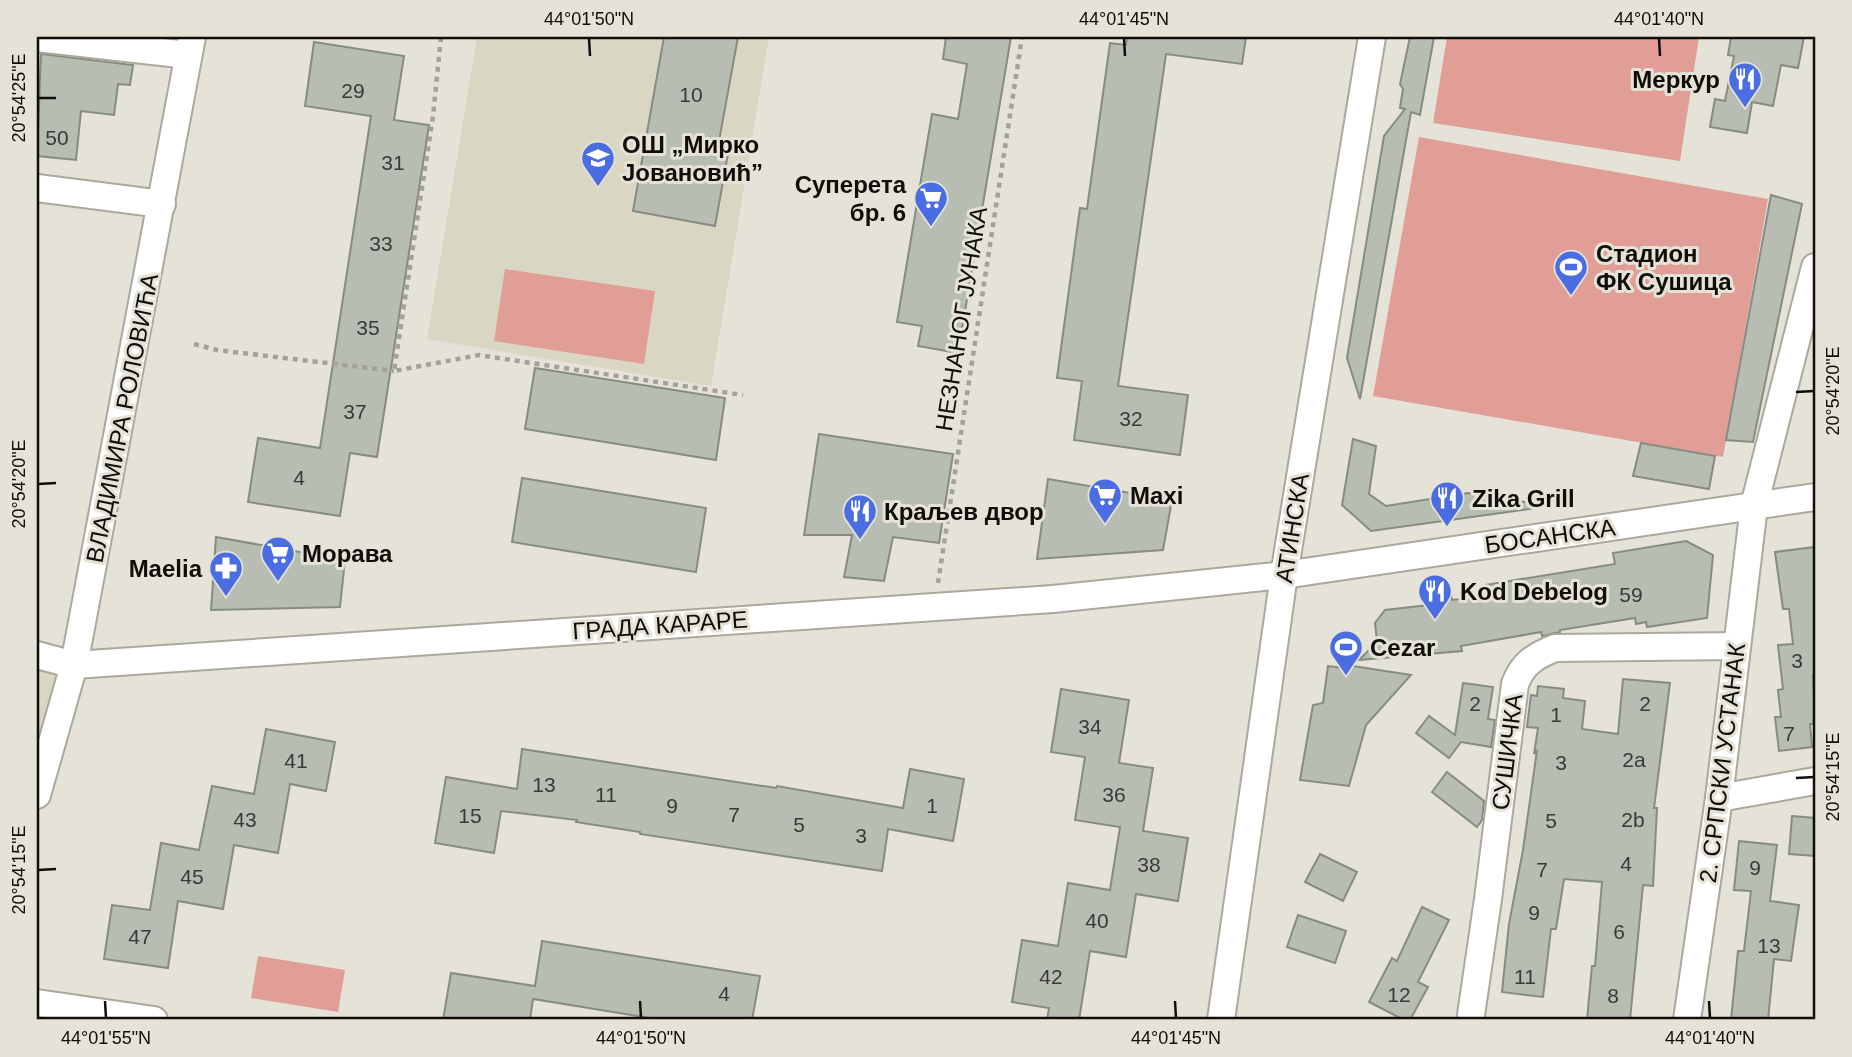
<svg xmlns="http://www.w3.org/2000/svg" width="1852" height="1057" font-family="Arial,sans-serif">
  <rect width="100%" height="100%" fill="#e5e2d7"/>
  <g fill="#dad6c4">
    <path d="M477,37H769L711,386L427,339Z"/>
    <path d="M37,655L74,665L37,795Z"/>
  </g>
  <g fill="#e19e96">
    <path d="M1447,37H1699L1680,161L1433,123Z"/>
    <path d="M1419,137L1768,199L1723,457L1373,396Z"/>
    <path d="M505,269L655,291L644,364L494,341Z"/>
    <path d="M258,956L345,970L338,1012L251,998Z"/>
  </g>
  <g fill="#b8bdb3" stroke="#878c83" stroke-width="2">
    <path d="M664,37H738L717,152L728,154L715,226L633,211Z"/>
    <path d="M946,37H1011L958,353L918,346L922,326L897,322L932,114L958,119L967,64L943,59Z"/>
    <path d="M1127,37H1246L1242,64L1166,54L1118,386L1188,395L1180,455L1074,440L1082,381L1057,378L1080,208L1087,209L1110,43L1126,45Z"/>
    <path d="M1410,37H1434L1420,115L1411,112L1360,399L1347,358L1384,136L1405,109L1400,108L1403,89L1400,84Z"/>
    <path d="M1731,37H1804L1798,68L1781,65L1773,106L1752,102L1747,133L1710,127L1715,99L1725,101L1734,56L1728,55Z"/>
    <path d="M314,42L404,56L394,120L429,125L377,457L350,453L340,516L248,502L258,438L320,448L371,116L305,106Z"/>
    <path d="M41,54L133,65L130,85L118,84L114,115L81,111L76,160L37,156Z"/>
    <path d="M1771,195L1802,204L1753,442L1726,440Z"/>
    <path d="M535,368L725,398L716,460L525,429Z"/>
    <path d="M819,434L953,454L939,543L893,537L884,581L844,577L852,535H804Z"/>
    <path d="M1353,439L1376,446L1369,494L1386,506L1468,493L1536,504V508L1371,531L1342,505Z"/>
    <path d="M1641,443L1715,456L1709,489L1633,476Z"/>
    <path d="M522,478L706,508L696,572L512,542Z"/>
    <path d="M1048,479L1172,500L1163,550L1037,559Z"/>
    <path d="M216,537L345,560L340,607L211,610Z"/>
    <path d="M1686,541L1713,555L1707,618L1647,627L1646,622L1636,624L1635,618L1560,630V632L1542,636L1541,632L1461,646L1462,651L1359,660L1377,642L1375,623L1385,610L1429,605L1428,591L1450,589L1452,600L1487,596L1485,585L1615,564L1613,553Z"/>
    <path d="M1815,547V675H1813L1815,724H1810L1812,747L1779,751L1775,717H1781L1778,690L1783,689L1778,645L1793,644L1789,609H1783L1775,552Z"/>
    <path d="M1328,666L1349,669L1353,666L1411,675L1366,725L1349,786L1300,780L1313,705L1323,703Z"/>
    <path d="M1623,679L1670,683L1654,808H1657L1653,886L1643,885L1630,1020H1587L1592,966H1595L1602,882L1564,879L1556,929H1551L1543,997L1502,992L1509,924L1523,850L1537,750L1534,754L1538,728L1527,727L1531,695L1537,696L1538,686L1564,689L1563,698L1585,701L1582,729L1618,734Z"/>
    <path d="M1463,683L1493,687L1488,719L1495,720L1491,747L1461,742L1449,758L1416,733L1429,716L1455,735Z"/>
    <path d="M1061,689L1129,700L1119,763L1153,768L1143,831L1188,838L1178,901L1136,894L1126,957L1090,951L1079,1020H1047L1049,1008L1012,1002L1022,940L1058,946L1068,883L1110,890L1120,827L1075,820L1085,757L1051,752Z"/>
    <path d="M266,729L335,742L326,791L290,784L278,853L234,845L223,909L178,901L168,968L104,959L112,905L150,910L161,843L199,850L212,786L254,794Z"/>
    <path d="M522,749L776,788L777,786L903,808L910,769L964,779L953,841L888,829L882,871L640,834V832L576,822L577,820L501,811L494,853L435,843L446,777L517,789Z"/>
    <path d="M1447,772L1484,801L1482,820L1477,827L1432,792Z"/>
    <path d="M1792,816L1815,818V856L1789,854Z"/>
    <path d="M1739,841L1777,845L1770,901L1799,905L1791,961L1774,959L1768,1020H1731L1738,951H1744L1751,891L1734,890Z"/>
    <path d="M1320,854L1357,872L1343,901L1305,882Z"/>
    <path d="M1422,907L1449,920L1418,982L1428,987L1410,1020H1404L1369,1002L1392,958L1397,961Z"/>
    <path d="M1298,915L1346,931L1335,963L1287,947Z"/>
    <path d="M542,941L760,976L752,1020H662L533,999L530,1020H443L451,973L535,986Z"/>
  </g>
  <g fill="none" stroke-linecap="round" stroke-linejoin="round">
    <g stroke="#aba89e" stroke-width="30">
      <g id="minor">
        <path d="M37,38L188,55"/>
        <path d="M37,188L162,204"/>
        <path d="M37,655L74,665L1053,599L1284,575L1815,497"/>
        <path d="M37,795L74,665L192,37"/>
        <path d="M1719,798L1815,781"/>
        <path d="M37,1003L154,1020"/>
        <path d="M1471,1015L1488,899L1515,684C1523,663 1535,656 1555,648L1737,646"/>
        <path d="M1221,1020L1284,575L1372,37"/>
        <path d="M1687,1020L1719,798L1754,506L1815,267"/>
      </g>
    </g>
    <g stroke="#a3a198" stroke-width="4.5" stroke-dasharray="5 5" stroke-linecap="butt">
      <path d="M441,37L433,116L394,371L479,355L743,395"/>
      <path d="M194,344L217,350L394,371"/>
      <path d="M938,583L1022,37"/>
    </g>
    <use href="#minor" stroke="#fff" stroke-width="26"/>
  </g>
  <path fill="none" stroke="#0f0e0b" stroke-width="2.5" d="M589,38L590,56M1124,38L1125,56M1659,38L1660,56M38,98H56M1796,392L1814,391M38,484L56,483M1796,778L1814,777M38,870L56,869M105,1001L106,1018M640,1001L641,1018M1175,1001L1176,1018M1709,1001L1710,1018"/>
  <defs>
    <g id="restaurant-pin" transform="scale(1.75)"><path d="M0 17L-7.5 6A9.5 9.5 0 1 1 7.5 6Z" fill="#4a6ee1" stroke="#e5e2d7"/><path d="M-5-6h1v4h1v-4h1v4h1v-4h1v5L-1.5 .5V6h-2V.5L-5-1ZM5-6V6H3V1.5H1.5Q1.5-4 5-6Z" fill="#fff"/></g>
    <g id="school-pin" transform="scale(1.75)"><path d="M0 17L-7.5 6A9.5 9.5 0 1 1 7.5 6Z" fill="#4a6ee1" stroke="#e5e2d7"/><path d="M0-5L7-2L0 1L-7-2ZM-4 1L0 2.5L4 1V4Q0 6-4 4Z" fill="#fff"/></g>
    <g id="supermarket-pin" transform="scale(1.75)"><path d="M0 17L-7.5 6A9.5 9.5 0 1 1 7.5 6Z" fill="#4a6ee1" stroke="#e5e2d7"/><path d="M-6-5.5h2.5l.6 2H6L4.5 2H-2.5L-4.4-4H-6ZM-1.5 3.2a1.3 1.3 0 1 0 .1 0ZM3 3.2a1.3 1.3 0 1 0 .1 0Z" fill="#fff"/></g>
    <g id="stadium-pin" transform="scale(1.75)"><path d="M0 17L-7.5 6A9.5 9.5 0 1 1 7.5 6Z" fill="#4a6ee1" stroke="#e5e2d7"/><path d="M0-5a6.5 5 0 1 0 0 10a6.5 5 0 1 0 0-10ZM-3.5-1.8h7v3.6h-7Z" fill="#fff"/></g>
    <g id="pharmacy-pin" transform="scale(1.75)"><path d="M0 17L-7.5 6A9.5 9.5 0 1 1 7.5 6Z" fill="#4a6ee1" stroke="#e5e2d7"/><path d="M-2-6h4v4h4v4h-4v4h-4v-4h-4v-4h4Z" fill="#fff"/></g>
  </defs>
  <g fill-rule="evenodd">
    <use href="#restaurant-pin" x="1745" y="79"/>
    <use href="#school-pin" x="598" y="158"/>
    <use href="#supermarket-pin" x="931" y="198"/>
    <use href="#stadium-pin" x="1571" y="267"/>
    <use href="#supermarket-pin" x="1105" y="495"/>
    <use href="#restaurant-pin" x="1447" y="498"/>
    <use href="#restaurant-pin" x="860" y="511"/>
    <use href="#supermarket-pin" x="278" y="553"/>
    <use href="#pharmacy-pin" x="226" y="568"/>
    <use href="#restaurant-pin" x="1435" y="591"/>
    <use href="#stadium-pin" x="1346" y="647"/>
  </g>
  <g text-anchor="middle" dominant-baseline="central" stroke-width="6" stroke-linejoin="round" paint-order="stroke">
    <g font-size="21" fill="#393a35">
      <text x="353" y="90">29</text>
      <text x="691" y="94">10</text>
      <text x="57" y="137">50</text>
      <text x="393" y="162">31</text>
      <text x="381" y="243">33</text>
      <text x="368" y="327">35</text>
      <text x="355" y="411">37</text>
      <text x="1131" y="418">32</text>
      <text x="299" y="477">4</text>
      <text x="1631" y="594">59</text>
      <text x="1797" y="660">3</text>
      <text x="1475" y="703">2</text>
      <text x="1645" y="703">2</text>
      <text x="1556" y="714">1</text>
      <text x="1090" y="726">34</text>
      <text x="1789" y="733">7</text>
      <text x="1634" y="759">2a</text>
      <text x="296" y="760">41</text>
      <text x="1561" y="762">3</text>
      <text x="544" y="784">13</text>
      <text x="606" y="794">11</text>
      <text x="1114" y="794">36</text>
      <text x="672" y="805">9</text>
      <text x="932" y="805">1</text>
      <text x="734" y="814">7</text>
      <text x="470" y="815">15</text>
      <text x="245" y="819">43</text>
      <text x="1633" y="819">2b</text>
      <text x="1551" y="820">5</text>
      <text x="799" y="824">5</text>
      <text x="861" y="835">3</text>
      <text x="1626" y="863">4</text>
      <text x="1149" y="864">38</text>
      <text x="1755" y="867">9</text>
      <text x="1542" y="869">7</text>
      <text x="192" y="876">45</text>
      <text x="1534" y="912">9</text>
      <text x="1097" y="920">40</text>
      <text x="1619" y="931">6</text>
      <text x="140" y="936">47</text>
      <text x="1769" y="945">13</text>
      <text x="1051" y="976">42</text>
      <text x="1525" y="976">11</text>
      <text x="724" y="993">4</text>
      <text x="1399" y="994">12</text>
      <text x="1613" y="995">8</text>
    </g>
    <g font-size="24" font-weight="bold" fill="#0f0e0b" stroke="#e5e2d7" text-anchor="start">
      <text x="1720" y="79" text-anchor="end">Меркур</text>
      <text x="622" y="144">ОШ „Мирко<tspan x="622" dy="28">Јовановић”</tspan></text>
      <text x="906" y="184" text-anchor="end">Суперета<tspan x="906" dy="28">бр. 6</tspan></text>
      <text x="1596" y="253">Стадион<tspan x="1596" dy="28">ФК Сушица</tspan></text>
      <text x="1130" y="495">Maxi</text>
      <text x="1472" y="498">Zika Grill</text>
      <text x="884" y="511">Краљев двор</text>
      <text x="302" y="553">Морава</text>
      <text x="202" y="568" text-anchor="end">Maelia</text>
      <text x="1460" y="591">Kod Debelog</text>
      <text x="1370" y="647">Cezar</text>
    </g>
    <g font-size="24" fill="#0f0e0b" stroke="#e5e2d7">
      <text transform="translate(961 319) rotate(-81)">НЕЗНАНОГ ЈУНАКА</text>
      <text transform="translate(122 418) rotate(-79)">ВЛАДИМИРА РОЛОВИЋА</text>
      <text transform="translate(1292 528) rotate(-81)">АТИНСКА</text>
      <text transform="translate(1550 536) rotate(-8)">БОСАНСКА</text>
      <text transform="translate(660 625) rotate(-4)">ГРАДА КАРАРЕ</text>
      <text transform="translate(1507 752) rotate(-83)">СУШИЧКА</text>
      <text transform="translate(1722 763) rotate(-83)">2. СРПСКИ УСТАНАК</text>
    </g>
  </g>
  <rect width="1852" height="1057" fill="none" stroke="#e5e2d7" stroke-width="77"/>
  <rect x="38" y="38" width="1776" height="980" fill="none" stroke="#0f0e0b" stroke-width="2.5"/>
  <g font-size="18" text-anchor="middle" fill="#0f0e0b">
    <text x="589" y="25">44°01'50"N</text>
    <text x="1124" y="25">44°01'45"N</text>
    <text x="1659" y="25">44°01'40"N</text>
    <text transform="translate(19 98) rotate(-90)" y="6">20°54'25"E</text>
    <text transform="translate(1833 391) rotate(-90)" y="6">20°54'20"E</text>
    <text transform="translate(19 484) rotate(-90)" y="6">20°54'20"E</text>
    <text transform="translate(1833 777) rotate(-90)" y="6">20°54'15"E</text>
    <text transform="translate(19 870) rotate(-90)" y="6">20°54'15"E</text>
    <text x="106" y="1044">44°01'55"N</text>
    <text x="641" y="1044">44°01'50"N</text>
    <text x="1176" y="1044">44°01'45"N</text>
    <text x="1710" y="1044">44°01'40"N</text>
  </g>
</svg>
